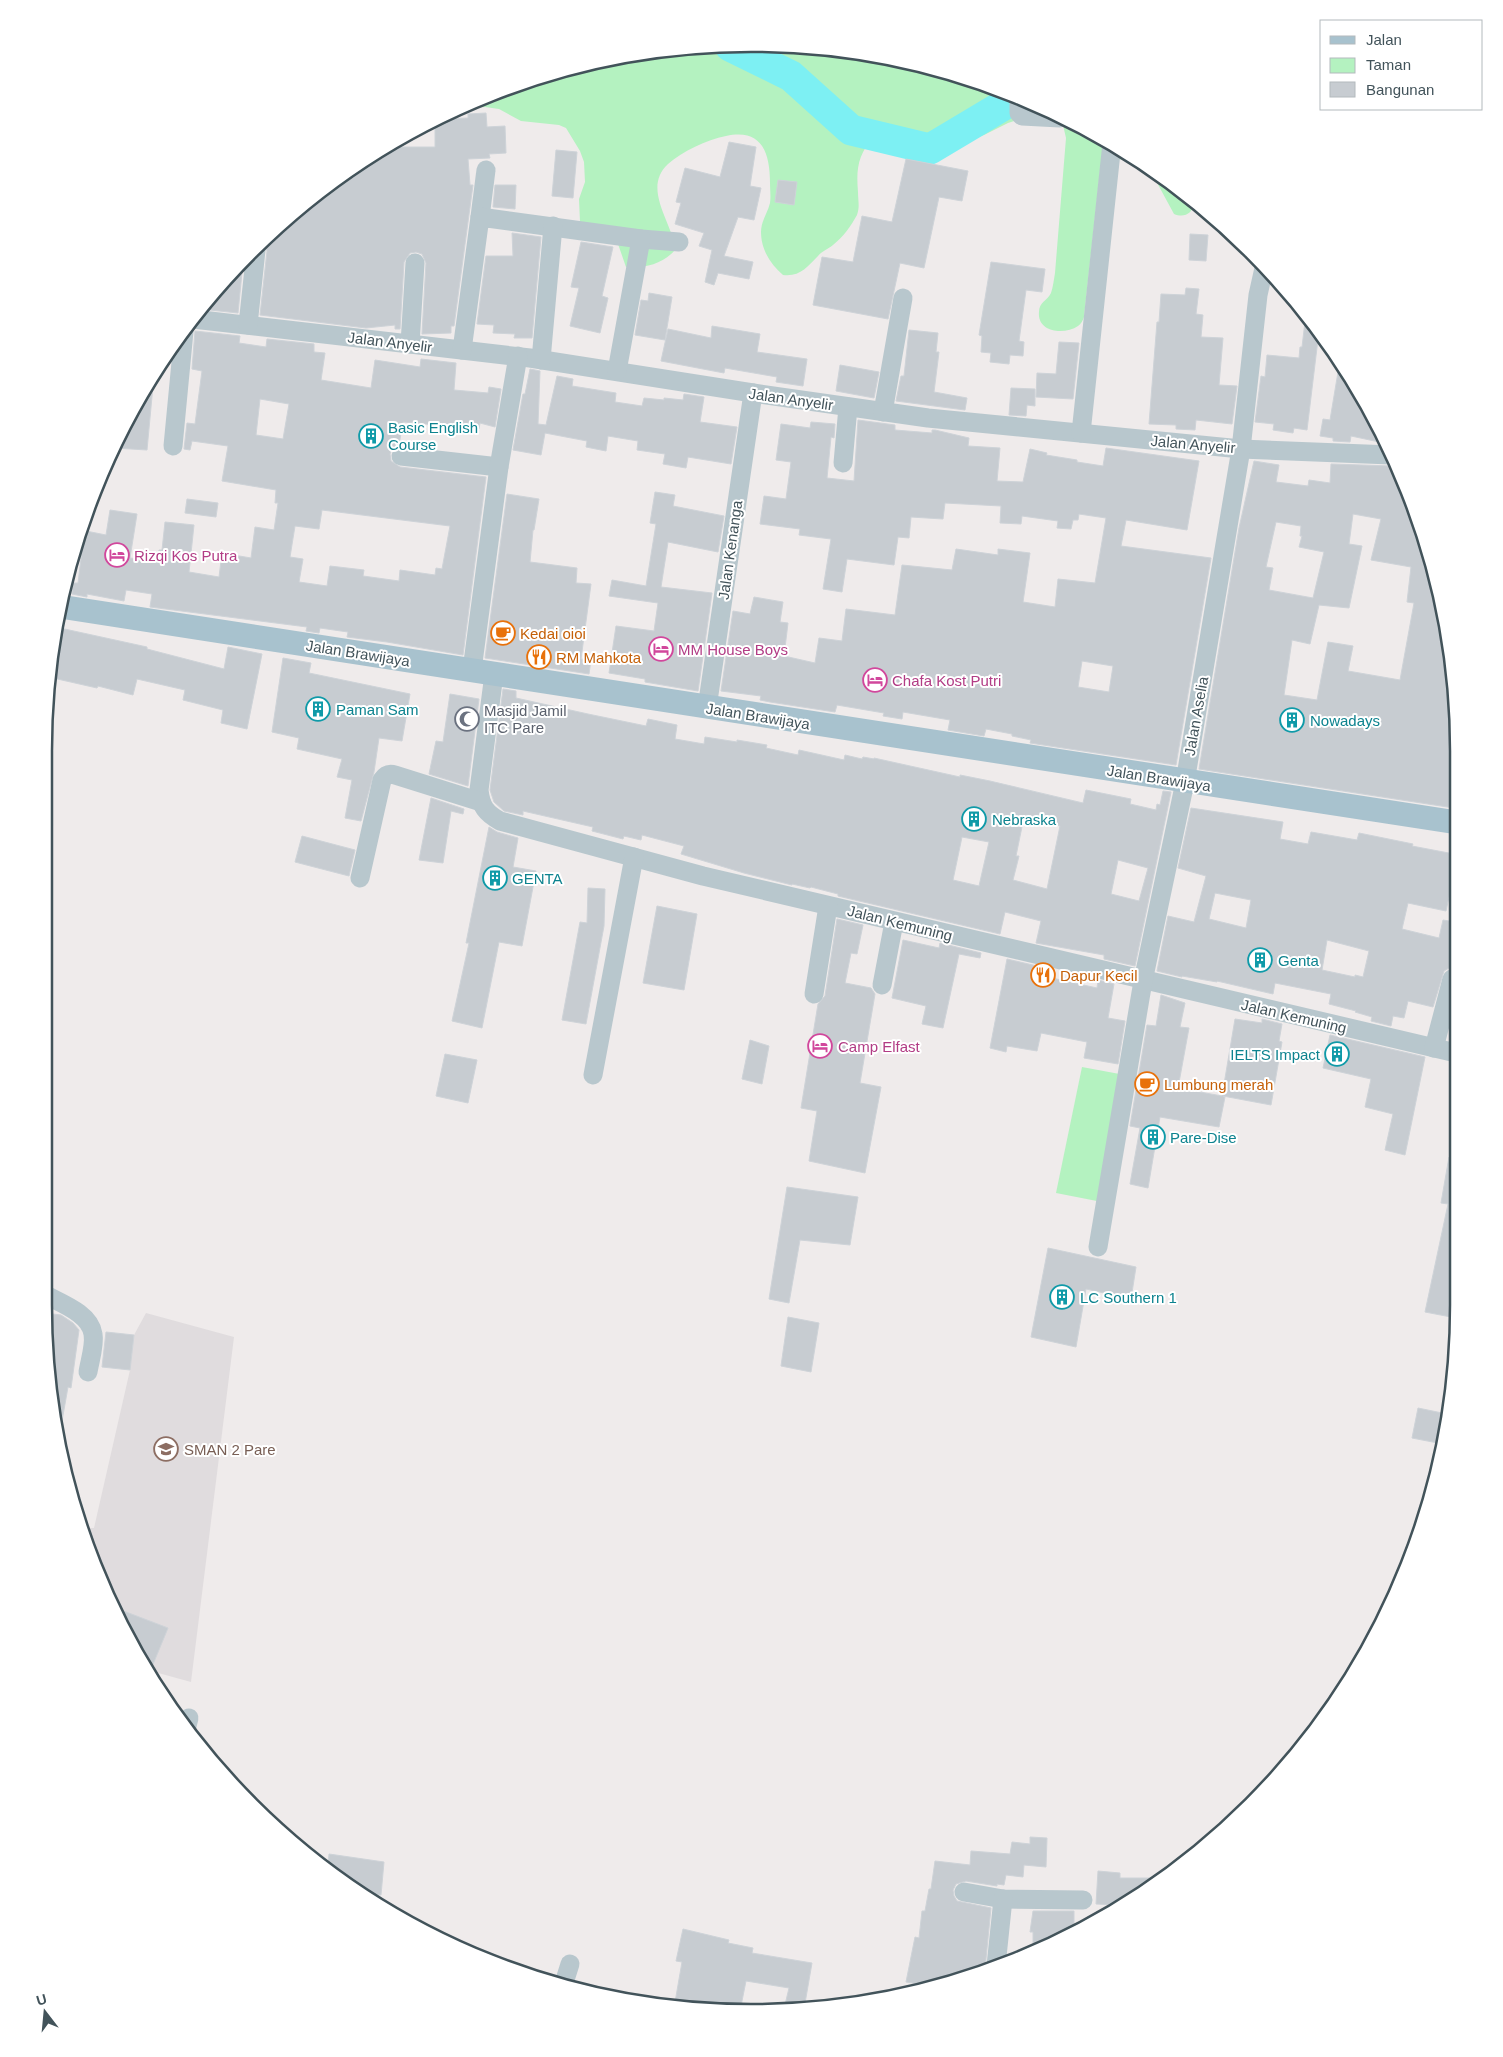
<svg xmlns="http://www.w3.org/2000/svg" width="1503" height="2057" font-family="Arial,sans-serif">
  <rect width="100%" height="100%" fill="#efebeb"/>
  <path fill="#e0dcde" d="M146,1313L234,1337L191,1682L151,1671L149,1674L117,1618L83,1528H94L130,1370L134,1335Z"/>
  <g fill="#b4f2c0">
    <path d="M705,45L844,50L979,81L1105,138L1133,158C1119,158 1110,162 1100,171L1084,317C1083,320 1081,324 1078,326C1065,335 1037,333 1039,312C1039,302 1047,301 1051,293C1053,287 1054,279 1055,273L1066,138L1063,125L1023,118L1008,123L984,135L971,140L930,149L874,136C858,155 856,168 858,192C858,200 860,207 857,215C851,226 843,237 833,245C828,249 822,251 818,256C807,267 800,277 783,275C770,264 761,249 761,232C761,221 768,212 770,203C771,197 770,189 770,183C770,153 762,128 726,136C706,140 683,151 668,164C641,189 674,224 675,250C663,264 643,269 626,267L618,244L580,222L579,199L585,182L584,162L580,151L566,128L559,125L521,121L499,109L485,107L458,109L568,68Z"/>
    <path d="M1147,168L1194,202C1193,214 1184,218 1174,214L1155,179Z"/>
    <path d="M1082,1067L1125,1075L1102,1202L1056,1193Z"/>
  </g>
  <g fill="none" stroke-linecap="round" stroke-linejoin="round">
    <path stroke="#7df0f3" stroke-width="31" d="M730,46L791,76L851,130L930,149L1012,100L1022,101"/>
  </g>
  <g fill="#c7ccd1" stroke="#ced3d8" fill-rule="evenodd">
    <path d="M486,113L487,127L505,126L506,153L489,154L490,158L468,159L470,185H473L454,326H451V333L422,334L426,263L422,254L416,252L410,253L404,262L400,329H395V325L366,328L260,315L267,251L264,243L320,190L389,147H435V119L468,118V114Z"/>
    <path d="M729,142L756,147L750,186L761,188L754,220L738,217L724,256L753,262L749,279L718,273L714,285L705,282L712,250L699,246L704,233L675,224L681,203L676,202L685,168L720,177Z"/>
    <path d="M556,150L577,152L573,198L552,196Z"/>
    <path d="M906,159L968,171L962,201L939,197L924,268L900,263L888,319L813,305L822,257L853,262L862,216L892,222Z"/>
    <path d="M778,180L797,182L794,205L775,202Z"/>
    <path d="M495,185H516L515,209L493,207Z"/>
    <path d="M512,233L541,237L532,338H514L515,334L493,333L494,325L477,324L486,256H513Z"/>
    <path d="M1190,234L1208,235L1206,261L1189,260Z"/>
    <path d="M581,242L613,247L602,296L608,298L600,333L570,326L579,288L571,287Z"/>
    <path d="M243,262L238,313L201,309L220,285Z"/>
    <path d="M991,262L1045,269L1042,292L1026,290L1019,341L1024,342L1023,356L1010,355L1009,364L990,362L991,353L981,352L982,336L979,335Z"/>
    <path d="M1186,288L1199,289L1196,314L1203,315L1201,337L1223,338L1219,385L1237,386L1232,424L1196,420L1195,430L1176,429V425L1149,424L1157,322H1159L1161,294L1185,295Z"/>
    <path d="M649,293L672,297L665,340L635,335L641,300L648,301Z"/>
    <path d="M1306,313L1319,331L1307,430L1294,428L1293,433L1273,430L1274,424L1255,422L1261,376L1265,377L1267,355L1299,358L1300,347H1302Z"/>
    <path d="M712,326L760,334L757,352L807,359L803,386L776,382L777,377L725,368L724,373L661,361L668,329L711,338Z"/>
    <path d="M909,330L938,333L936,352H939L934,392L967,398L965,410L896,401L901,376H904Z"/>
    <path d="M195,331L240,336L239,343L266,347L267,339L314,344V352L325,353L321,380L371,388L375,360L420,367L421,359L456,363L454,390L488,393L489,387L501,389L495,427L480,423L479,429L436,423V425L403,422L399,445L392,449L390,454L391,461L400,467L486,477L463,655L387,642L347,637L348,632L320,628L319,633L306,631L307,627L150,607L152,594L126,590L124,601L87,594V597L72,594L73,583H78L82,550L77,549L81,530L106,535L110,510L137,514L130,558L157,561L159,550H162L165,522L194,525L189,572L219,577L222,553L251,558L255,527L274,530L278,503H275L276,490L222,481L228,446L192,441L190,450L184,449L187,423L195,424L202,371L192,369ZM260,399L289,404L283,439L256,435ZM322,510L450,526L442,569L436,568L435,575L400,570L399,581L363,576L364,570L330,566L327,586L299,582L303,559L290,557L295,526L319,529Z"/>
    <path d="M1059,342L1079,343L1073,399L1036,397L1037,373L1056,374Z"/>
    <path d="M840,365L879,372L874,398L836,391Z"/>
    <path d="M1339,366L1357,397L1384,443L1351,436L1350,442L1333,441V438L1320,436L1323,419L1330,420Z"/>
    <path d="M530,369L540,371L538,424L546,425L557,376L573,379L572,386L616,393L615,402L642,406L644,398L664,400V398L683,400L684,394L704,397L700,422L737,427L731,464L688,457L686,468L663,464L665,454L637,450L638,441L608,436L606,451L586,447L587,441L545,433L541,455L513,450L523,394H525Z"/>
    <path d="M154,375L147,450L115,448L138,406Z"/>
    <path d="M1011,388L1035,389V406L1027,405L1026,416L1009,415Z"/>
    <path d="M858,420L895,425V430L932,433V430H935L969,438L968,446L1000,448L997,481L1023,482L1030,449L1047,453L1046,455L1077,460V462L1103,466L1106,448L1199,461L1187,530L1126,520L1121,546L1211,558L1176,765L1030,743L1031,740L1012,736V734L986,729L984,736L948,730L950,720L903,712L902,719L883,716L884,713L837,705L835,712L770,702L760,700L761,696L721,691L733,611L750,614L754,597L783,602L780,622L788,623L784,656L815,663L819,638L842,641L846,609L895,615L902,565L952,570L956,549L998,555V549L1030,553L1023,602L1055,607L1058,579L1095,583L1106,518L1079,514L1078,520H1073L1071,529L1057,528L1058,521L1022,516L1021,524L1000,523L1001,506L945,503L943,519L911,517L909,538L898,537L894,565L847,559L842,592L823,589L831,539L799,535L800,529L760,524L764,496L786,499L791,462L776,460L781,424L810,428L811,422L835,424L834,438L831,437L827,478L854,481ZM1082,661L1113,666L1109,692L1078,687Z"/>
    <path d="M1254,461L1279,465L1276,482L1308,486L1309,480L1330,483L1331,464L1391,466L1396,465L1405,480L1453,659L1454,808L1199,769L1239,528ZM1353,514L1381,519L1371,560L1411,567L1407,602L1414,603L1400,680L1348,671L1353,646L1328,642L1317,700L1284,695L1292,640L1310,644L1319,605L1349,608L1362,546L1349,544ZM1276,522L1301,526L1300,536H1302L1299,547L1324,552L1313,598L1269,590L1273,568L1266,567Z"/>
    <path d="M655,492L675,495L673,506L724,516L718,552L668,542L661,587L712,593L698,691L645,682V679L609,673L616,626L654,631L658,603L609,596L612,580L646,586L656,524L650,523Z"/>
    <path d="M507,494L539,499L534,530H533L530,562L577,568L576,583L591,584L581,659L591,660L589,674L485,658Z"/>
    <path d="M187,499L218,503L216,517L185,513Z"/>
    <path d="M60,628L147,647V649L224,669L228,647L262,654L247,729L221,723L223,710L183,700L185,690L137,679L133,695L98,686L97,688L53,678Z"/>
    <path d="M283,658L311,663L309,673L410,694L402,741L379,738L374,772L361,821L345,818L352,780L337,777L342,759L297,749L299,738L272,732Z"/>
    <path d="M503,689L516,691V698L588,714L646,726L648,719L677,725L675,739L704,744L705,737L737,742V740L767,745L766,748L798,755L799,750L844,760L845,755L862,759L863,757L874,759V758L960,777V775L990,781L1083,803L1086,790L1131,799L1130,804L1156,810L1157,804L1160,805L1163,791L1171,792L1135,966L1104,959V955L1036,943L1041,921L1005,912L1000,934L838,896V894L811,887L810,888L792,884V885L744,873L681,854L684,846L642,835L641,840L624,836L623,839L592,831L593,827L523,811V815L504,811L494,802L490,790ZM1024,817L1060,826L1047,889L1013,880L1019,856H1016ZM962,837L989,842L979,886L953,880ZM1118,860L1148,868L1139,901L1111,894Z"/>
    <path d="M450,694L479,699L468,786L429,774L436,741L443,742Z"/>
    <path d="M431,798L464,809L463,814L451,811L443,863L419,860Z"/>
    <path d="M1191,808L1283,822L1280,839L1308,844L1311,832L1357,840L1359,833L1413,844L1412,846L1454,854L1455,869L1446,911L1408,903L1402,929L1439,938L1443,920L1455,922L1453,945H1455V968H1449L1444,971L1433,1007L1408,1001L1404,1018L1393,1016L1391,1026L1371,1021L1372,1017L1355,1012L1356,1011L1329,1004L1331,994L1275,983L1273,994L1217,981V982L1182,976V977L1157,971L1168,916L1194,922L1206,876L1178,868ZM1215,893L1251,900L1246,928L1209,919ZM1327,940L1369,951L1363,977L1355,975V977L1322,970Z"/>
    <path d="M489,827L497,832L518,838L513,867L536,871L522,946L499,942L482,1028L452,1021L469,943H466Z"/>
    <path d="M302,836L355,850L349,876L295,862Z"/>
    <path d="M588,888L605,889L604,926L586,1024L562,1020L580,922L587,923Z"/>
    <path d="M657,906L697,914L684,990L643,983Z"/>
    <path d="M837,919L863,925L857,954L851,953L845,983L871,988L875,994L860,1083L881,1087L865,1173L809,1161L817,1111L801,1108L818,1004L825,996Z"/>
    <path d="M903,940L939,948L940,943L981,953L980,958L959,954L943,1028L922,1024L926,1006L892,998Z"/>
    <path d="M1007,959L1054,970L1052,978L1097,988L1098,980L1114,984L1108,1018L1125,1021L1118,1064L1084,1058L1087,1042L1041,1033L1037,1051L1007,1046L1006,1052L990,1048Z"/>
    <path d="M1161,995L1185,1003L1180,1027L1189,1028L1178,1088L1222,1096L1235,1019L1262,1023V1019L1282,1024L1279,1041L1282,1042L1271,1105L1223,1096L1225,1097L1219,1127L1160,1117L1148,1188L1130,1184L1140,1128L1130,1126L1147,1025L1156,1026Z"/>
    <path d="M1330,1035L1425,1057L1405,1155L1385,1150L1393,1114L1365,1107L1371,1079L1323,1068Z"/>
    <path d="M750,1040L769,1046L762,1084L742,1079Z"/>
    <path d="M445,1054L477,1060L468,1103L436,1096Z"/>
    <path d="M1449,1157L1456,1158L1457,1283L1451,1317L1425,1312L1448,1204L1441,1203Z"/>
    <path d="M787,1187L858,1197L850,1245L800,1240L789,1303L769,1299Z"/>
    <path d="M1048,1248L1136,1267L1131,1299L1086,1289L1076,1347L1031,1337Z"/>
    <path d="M45,1313L61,1315L73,1323L79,1330L71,1388L68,1387L62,1421H59Z"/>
    <path d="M788,1317L819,1323L811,1372L781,1366Z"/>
    <path d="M106,1332L134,1335L130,1370L102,1367Z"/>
    <path d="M1418,1408L1447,1414L1443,1444L1412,1438Z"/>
    <path d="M113,1607L168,1628L149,1674L117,1618Z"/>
    <path d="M1030,1837L1047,1838L1046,1867L1024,1865L1023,1877L1006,1875L1004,1885L997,1884V1886L966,1881L956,1884L953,1890L954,1896L957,1901L991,1908L985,1969L925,1985L906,1982L915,1937L919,1938L922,1911H925L929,1889H931L935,1861L970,1865L971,1851L1010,1854L1012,1842L1030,1844Z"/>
    <path d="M329,1854L384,1862L381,1895L369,1894L328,1866Z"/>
    <path d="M1098,1871L1120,1873V1878H1164L1116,1905L1096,1904Z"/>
    <path d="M1033,1911H1074V1930L1033,1953V1932H1030Z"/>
    <path d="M683,1929L729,1940L728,1943L753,1948L752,1953L812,1963L804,2009H784L789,1988L746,1981L740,2011L705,2012L674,2008L682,1962L676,1961Z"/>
  </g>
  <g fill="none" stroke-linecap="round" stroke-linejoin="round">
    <g stroke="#b8c7cd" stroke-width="19">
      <path d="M1019,99V113L1022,116L1060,118"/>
      <path d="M480,217L486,170"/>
      <path d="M641,239L679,242"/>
      <path d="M193,319L530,358L753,393L928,418L1241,449L1391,455"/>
      <path d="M248,325L256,250"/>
      <path d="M410,344L415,263"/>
      <path d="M462,350L480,217L641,239L617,371"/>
      <path d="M541,360L553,226"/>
      <path d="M883,412L903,298"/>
      <path d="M1081,433L1112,143"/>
      <path d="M173,446L184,331"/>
      <path d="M401,456L499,467"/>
      <path d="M843,463L848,407"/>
      <path d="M472,670L499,467L518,356"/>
      <path d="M494,674L479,790C481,807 486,813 500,821L703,876L1456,1053"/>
      <path d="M707,708L753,393"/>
      <path d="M360,878L382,780C386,774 389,773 395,775L481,802"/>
      <path d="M882,985L894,922"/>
      <path d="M814,994L828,906"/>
      <path d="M1434,1048L1452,979"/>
      <path d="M593,1075L634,857"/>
      <path d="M1098,1247L1143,981L1185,782L1241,449L1258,295L1264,268"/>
      <path d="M44,1294C60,1303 90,1313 93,1334C95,1345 90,1360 88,1372"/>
      <path d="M187,1726L189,1718"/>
      <path d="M964,1892L1003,1899L1083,1900"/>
      <path d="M996,1966L1003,1899"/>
      <path d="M564,1983L570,1964"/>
    </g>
    <path stroke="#a8c2ce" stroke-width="24" d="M63,607L1454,822"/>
  </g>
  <defs>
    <g id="building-ring" transform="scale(1.25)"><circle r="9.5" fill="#fff" stroke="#0f9aa8" stroke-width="1.5"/><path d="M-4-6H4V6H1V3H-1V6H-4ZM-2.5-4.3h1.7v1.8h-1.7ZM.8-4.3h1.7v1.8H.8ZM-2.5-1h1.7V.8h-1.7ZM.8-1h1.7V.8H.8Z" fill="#0f9aa8"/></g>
    <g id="hotel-ring" transform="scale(1.25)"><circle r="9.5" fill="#fff" stroke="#d1479c" stroke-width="1.5"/><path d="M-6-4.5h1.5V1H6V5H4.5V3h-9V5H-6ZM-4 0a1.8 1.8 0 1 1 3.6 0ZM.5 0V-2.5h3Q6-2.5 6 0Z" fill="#d1479c"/></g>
    <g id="cafe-ring" transform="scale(1.25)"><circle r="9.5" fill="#fff" stroke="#e8710a" stroke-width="1.5"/><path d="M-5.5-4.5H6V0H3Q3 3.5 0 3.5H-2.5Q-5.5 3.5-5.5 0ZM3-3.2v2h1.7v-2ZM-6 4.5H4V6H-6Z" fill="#e8710a"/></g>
    <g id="restaurant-ring" transform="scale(1.25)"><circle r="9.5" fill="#fff" stroke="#e8710a" stroke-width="1.5"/><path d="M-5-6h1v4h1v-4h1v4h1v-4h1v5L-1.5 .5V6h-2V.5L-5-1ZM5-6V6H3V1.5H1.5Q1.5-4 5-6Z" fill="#e8710a"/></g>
    <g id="mosque-ring" transform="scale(1.25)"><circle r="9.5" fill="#fff" stroke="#6b7280" stroke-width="1.5"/><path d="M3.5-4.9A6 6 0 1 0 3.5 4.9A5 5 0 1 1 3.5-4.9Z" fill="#6b7280"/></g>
    <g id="school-ring" transform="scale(1.25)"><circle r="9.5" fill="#fff" stroke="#8d6e63" stroke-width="1.5"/><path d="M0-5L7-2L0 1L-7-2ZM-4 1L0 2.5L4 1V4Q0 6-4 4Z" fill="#8d6e63"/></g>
  </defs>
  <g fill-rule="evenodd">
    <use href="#building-ring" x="371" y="436"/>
    <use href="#hotel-ring" x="117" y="555"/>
    <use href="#cafe-ring" x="503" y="633"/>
    <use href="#hotel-ring" x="661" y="649"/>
    <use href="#restaurant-ring" x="539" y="657"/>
    <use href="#hotel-ring" x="875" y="680"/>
    <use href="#building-ring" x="318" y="709"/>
    <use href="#mosque-ring" x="467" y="719"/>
    <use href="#building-ring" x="1292" y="720"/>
    <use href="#building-ring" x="974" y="819"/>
    <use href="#building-ring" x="495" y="878"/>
    <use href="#building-ring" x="1260" y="960"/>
    <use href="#restaurant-ring" x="1043" y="975"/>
    <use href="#hotel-ring" x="820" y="1046"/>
    <use href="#building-ring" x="1337" y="1054"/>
    <use href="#cafe-ring" x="1147" y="1084"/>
    <use href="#building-ring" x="1153" y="1137"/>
    <use href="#building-ring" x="1062" y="1297"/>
    <use href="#school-ring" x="166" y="1449"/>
  </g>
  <g text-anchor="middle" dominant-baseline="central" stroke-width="4" stroke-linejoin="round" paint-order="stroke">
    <g font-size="15" fill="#42535a" stroke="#fff">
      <text transform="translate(390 342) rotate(7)">Jalan Anyelir</text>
      <text transform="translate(791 399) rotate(8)">Jalan Anyelir</text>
      <text transform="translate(1193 444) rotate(5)">Jalan Anyelir</text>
      <text transform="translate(730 550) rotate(-82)">Jalan Kenanga</text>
      <text transform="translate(358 653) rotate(9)">Jalan Brawijaya</text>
      <text transform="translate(758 716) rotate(9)">Jalan Brawijaya</text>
      <text transform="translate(1196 716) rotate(-80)">Jalan Aselia</text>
      <text transform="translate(1159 778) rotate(9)">Jalan Brawijaya</text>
      <text transform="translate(900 923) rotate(14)">Jalan Kemuning</text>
      <text transform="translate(1294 1016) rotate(13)">Jalan Kemuning</text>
    </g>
    <g font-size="15" fill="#0d838f" stroke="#fff" text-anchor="start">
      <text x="388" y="427">Basic English<tspan x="388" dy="17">Course</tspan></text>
      <text x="336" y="709">Paman Sam</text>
      <text x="1310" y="720">Nowadays</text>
      <text x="992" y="819">Nebraska</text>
      <text x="512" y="878">GENTA</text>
      <text x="1278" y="960">Genta</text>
      <text x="1320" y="1054" text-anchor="end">IELTS Impact</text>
      <text x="1170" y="1137">Pare-Dise</text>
      <text x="1080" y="1297">LC Southern 1</text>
    </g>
    <g font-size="15" fill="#b23c85" stroke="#fff" text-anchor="start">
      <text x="134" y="555">Rizqi Kos Putra</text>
      <text x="678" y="649">MM House Boys</text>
      <text x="892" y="680">Chafa Kost Putri</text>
      <text x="838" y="1046">Camp Elfast</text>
    </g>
    <g font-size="15" fill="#c56008" stroke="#fff" text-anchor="start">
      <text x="520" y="633">Kedai oioi</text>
      <text x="556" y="657">RM Mahkota</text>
      <text x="1060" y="975">Dapur Kecil</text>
      <text x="1164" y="1084">Lumbung merah</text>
    </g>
    <g font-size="15" fill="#5b616d" stroke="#fff" text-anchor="start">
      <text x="484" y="710">Masjid Jamil<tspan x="484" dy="17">ITC Pare</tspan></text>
    </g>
    <g font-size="15" fill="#785e54" stroke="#fff" text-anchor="start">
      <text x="184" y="1449">SMAN 2 Pare</text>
    </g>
  </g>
  <path d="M0 0H1503V2057H0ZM751 52H751A699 699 0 0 1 1450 751V1305A699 699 0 0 1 751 2004H751A699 699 0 0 1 52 1305V751A699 699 0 0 1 751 52Z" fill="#fff" fill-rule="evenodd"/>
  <path fill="none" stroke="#42535a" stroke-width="2.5" d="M751 52H751A699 699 0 0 1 1450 751V1305A699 699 0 0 1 751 2004H751A699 699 0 0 1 52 1305V751A699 699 0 0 1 751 52Z"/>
  <rect x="1320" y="20" width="162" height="90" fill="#ffffff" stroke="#b3babd"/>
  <rect x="1330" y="36" width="25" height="8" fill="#a8c2ce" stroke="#b3babd"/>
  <text x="1366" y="45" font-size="15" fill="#42535a">Jalan</text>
  <rect x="1330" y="58" width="25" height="15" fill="#b4f2c0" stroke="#b3babd"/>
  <text x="1366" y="70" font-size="15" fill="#42535a">Taman</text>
  <rect x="1330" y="82" width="25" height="15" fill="#c7ccd1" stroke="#b3babd"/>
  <text x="1366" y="95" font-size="15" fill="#42535a">Bangunan</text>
  <g transform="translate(45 2012) rotate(344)" stroke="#ffffff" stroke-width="4" paint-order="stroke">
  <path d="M0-4L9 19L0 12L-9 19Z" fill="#42535a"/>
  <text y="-8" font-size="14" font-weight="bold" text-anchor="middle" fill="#42535a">U</text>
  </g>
</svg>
